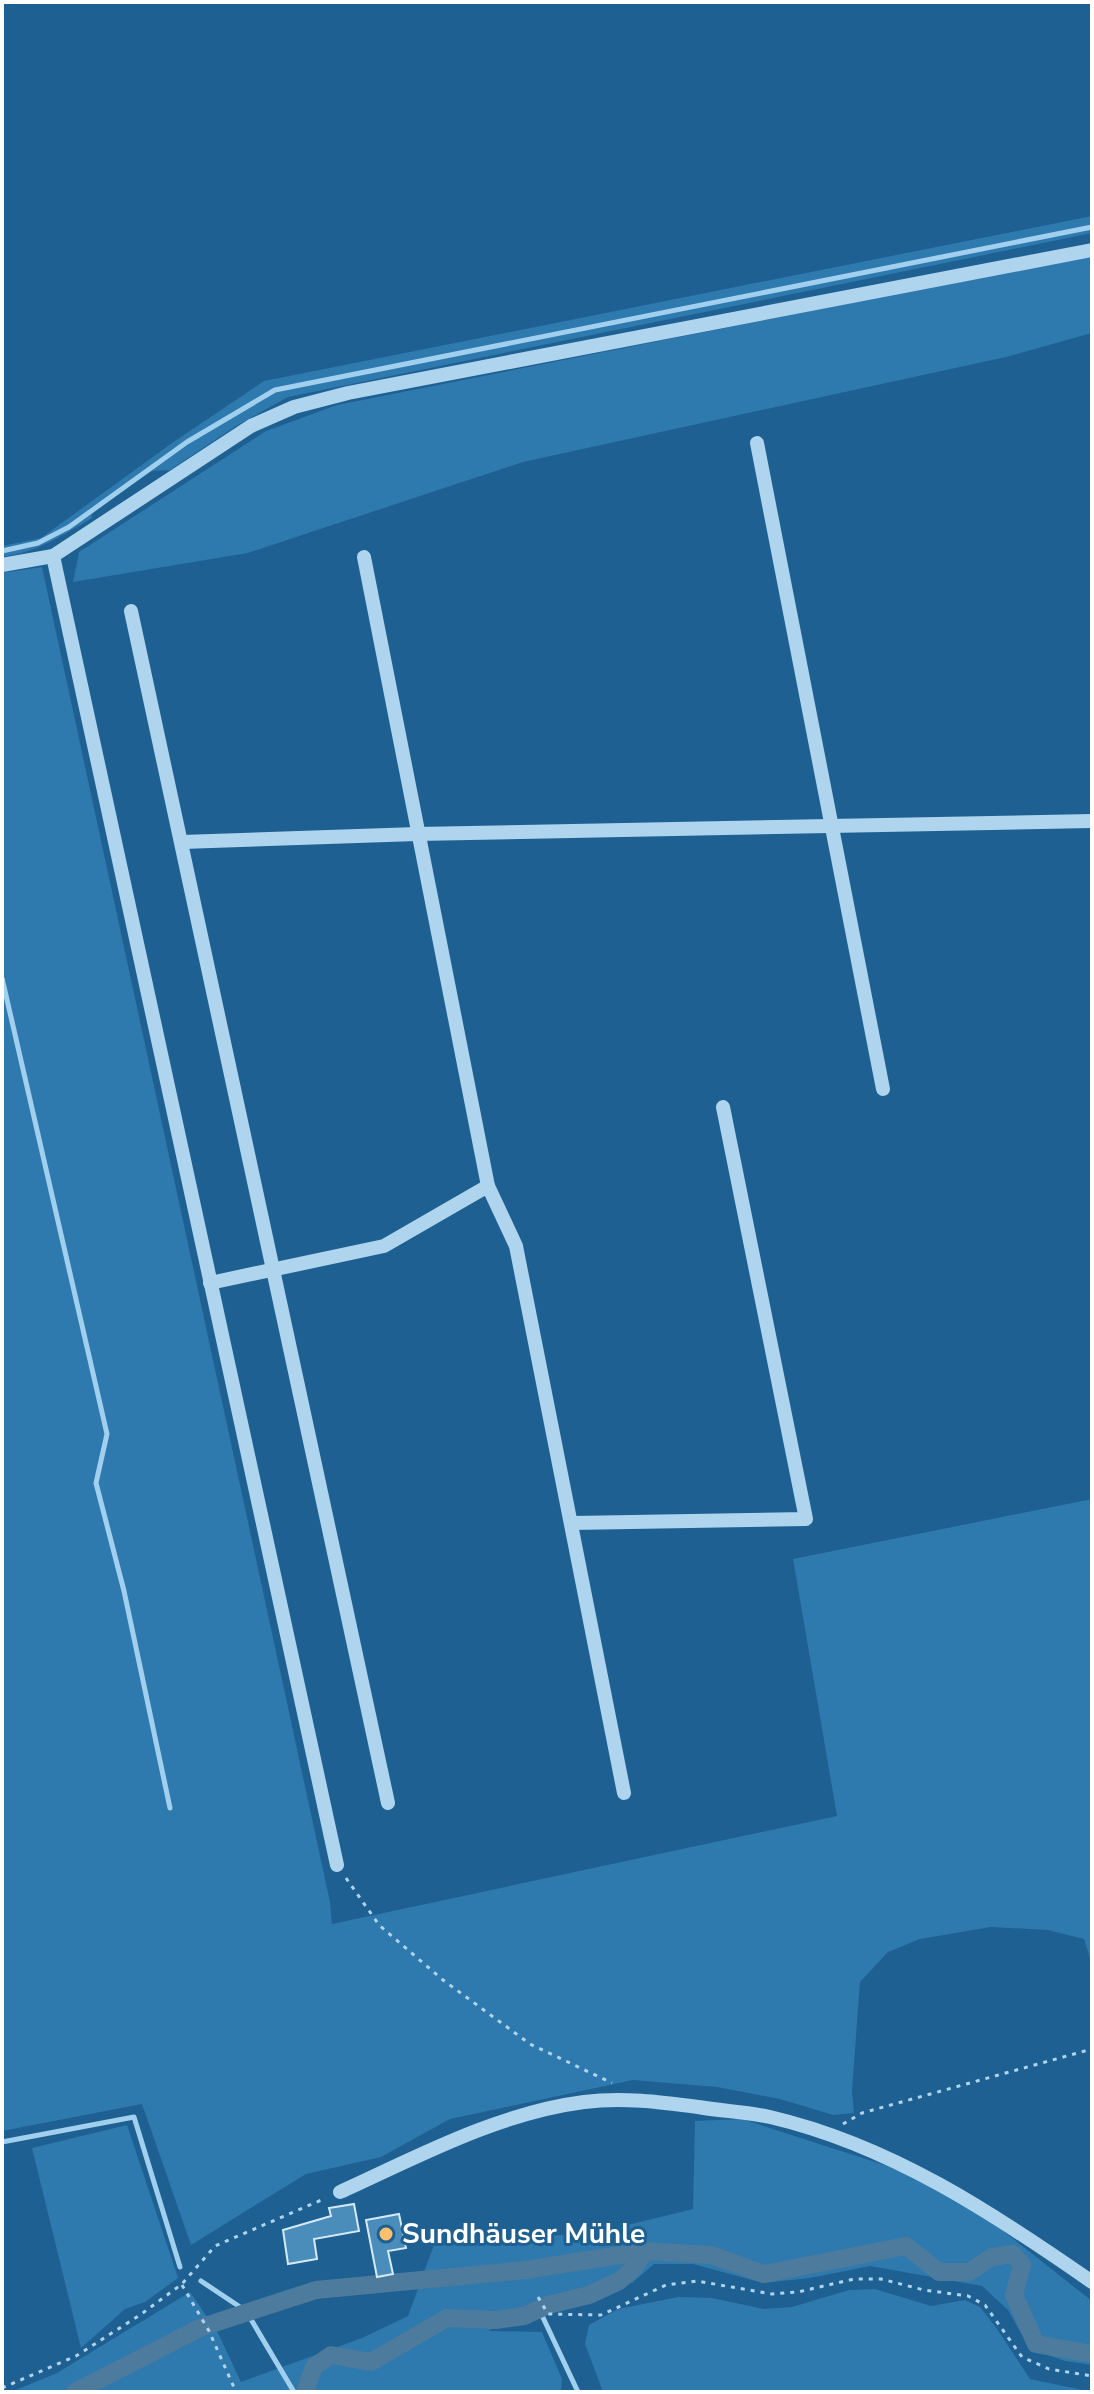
<svg xmlns="http://www.w3.org/2000/svg" width="1094" height="2394" font-family="'Nunito Sans',sans-serif">
  <rect width="100%" height="100%" fill="#1e6091"/>
  <g fill="#2e79ad">
    <path d="M1092,216V233L288,397L236,426L170,470L152,471L91,510L92,518C63,535 36,553 2,557V546L41,538L172,443L264,381Z"/>
    <path d="M1092,255V333L1006,357L523,462L248,553L73,582L79,552L266,431L337,405Z"/>
    <path d="M42,567L330,1902L332,1924L837,1816L793,1559L1092,1499V1964L1084,1939L1048,1930L991,1927L920,1939L888,1952L860,1982L852,2091L854,2113L833,2115L780,2099L717,2087L633,2080L450,2119L381,2157L306,2174L191,2245L142,2104L2,2131V573Z"/>
    <path d="M742,2119L897,2169L983,2215L1092,2301V2365L1065,2361L1030,2349L1008,2310L982,2286L870,2266L810,2278L763,2283L693,2264H654L632,2283L560,2297L488,2331L542,2332L562,2379L561,2392H11L57,2373L190,2292L218,2333L241,2382L362,2338L408,2316L434,2245L599,2232L693,2209L695,2121Z"/>
    <path d="M127,2125L178,2278L145,2302L125,2309L81,2348L32,2148Z"/>
    <path d="M875,2289L931,2306L965,2300L980,2307L995,2326L1030,2379L1092,2392H603L585,2344L589,2325L618,2309L678,2297L712,2298L764,2309L792,2307L849,2290Z"/>
  </g>
  <g fill="none" stroke-linecap="round" stroke-linejoin="round">
    <g stroke="#a1d0ef" stroke-width="5">
      <path d="M2,551L38,543L69,527L187,442L275,390L1092,227"/>
      <path d="M2,978L107,1434L96,1483L124,1591L170,1808"/>
      <path d="M2,2142L134,2117L180,2267"/>
      <path d="M201,2281L246,2311L294,2392"/>
      <path d="M539,2309L578,2392"/>
    </g>
    <g stroke="#4c7b9d" stroke-width="18">
      <path d="M75,2392L202,2327L316,2290L525,2270L646,2251"/>
      <path d="M305,2392L314,2367L331,2355L371,2362L447,2318L496,2320L524,2316L548,2305L589,2295L619,2281L632,2270L646,2251L711,2255L764,2274L906,2246L939,2272H969L992,2257L1013,2254L1022,2265L1014,2295L1036,2344L1092,2354"/>
    </g>
  </g>
  <g fill="#4a8cba" stroke="#d4eafa" stroke-width="2">
    <path d="M354,2204L359,2231L314,2239L317,2259L288,2264L283,2230L331,2216L329,2208Z"/>
    <path d="M399,2214L406,2248L388,2251L393,2274L377,2277L366,2220Z"/>
  </g>
  <g fill="none" stroke-linecap="round" stroke-linejoin="round">
    <g stroke="#aed4ee" stroke-width="3" stroke-dasharray="4 6" stroke-linecap="butt">
      <path d="M346,1878L379,1925L443,1980L530,2044L612,2083"/>
      <path d="M843,2124L862,2113L1092,2049"/>
      <path d="M182,2285L209,2331L236,2392"/>
      <path d="M538,2297L548,2314L601,2315L666,2285L697,2281L772,2294L798,2292L854,2279H881L924,2290L968,2296L985,2305L1022,2357L1049,2369L1092,2376"/>
      <path d="M2,2388L76,2356L140,2315L182,2284L215,2246L326,2198"/>
    </g>
    <g stroke="#aed4ee" stroke-width="14">
      <path d="M757,443L883,1089"/>
      <path d="M53,556L337,1865"/>
      <path d="M364,557L488,1186L516,1246L624,1793"/>
      <path d="M2,565L53,556L251,426L294,407L348,393L1092,250"/>
      <path d="M131,611L388,1803"/>
      <path d="M182,842L417,834L1092,821"/>
      <path d="M210,1283L384,1246L488,1186"/>
      <path d="M572,1523L806,1519L723,1107"/>
      <path d="M340,2192C417,2157 498,2113 584,2102C622,2097 660,2102 698,2107C722,2111 747,2112 770,2117C890,2145 993,2213 1092,2282"/>
    </g>
  </g>
  <circle fill="#fdc06d" stroke="#1e6091" stroke-width="3" cx="386" cy="2234" r="8"/>
  <g text-anchor="middle" dominant-baseline="central" stroke-width="6" stroke-linejoin="round" paint-order="stroke">
    <g font-size="28" font-weight="bold" fill="#fff" stroke="#1e6091" text-anchor="start">
      <text x="402" y="2234">Sundhäuser Mühle</text>
    </g>
  </g>
  <rect width="1094" height="2394" fill="none" stroke="#ffffff" stroke-width="8"/>
</svg>
